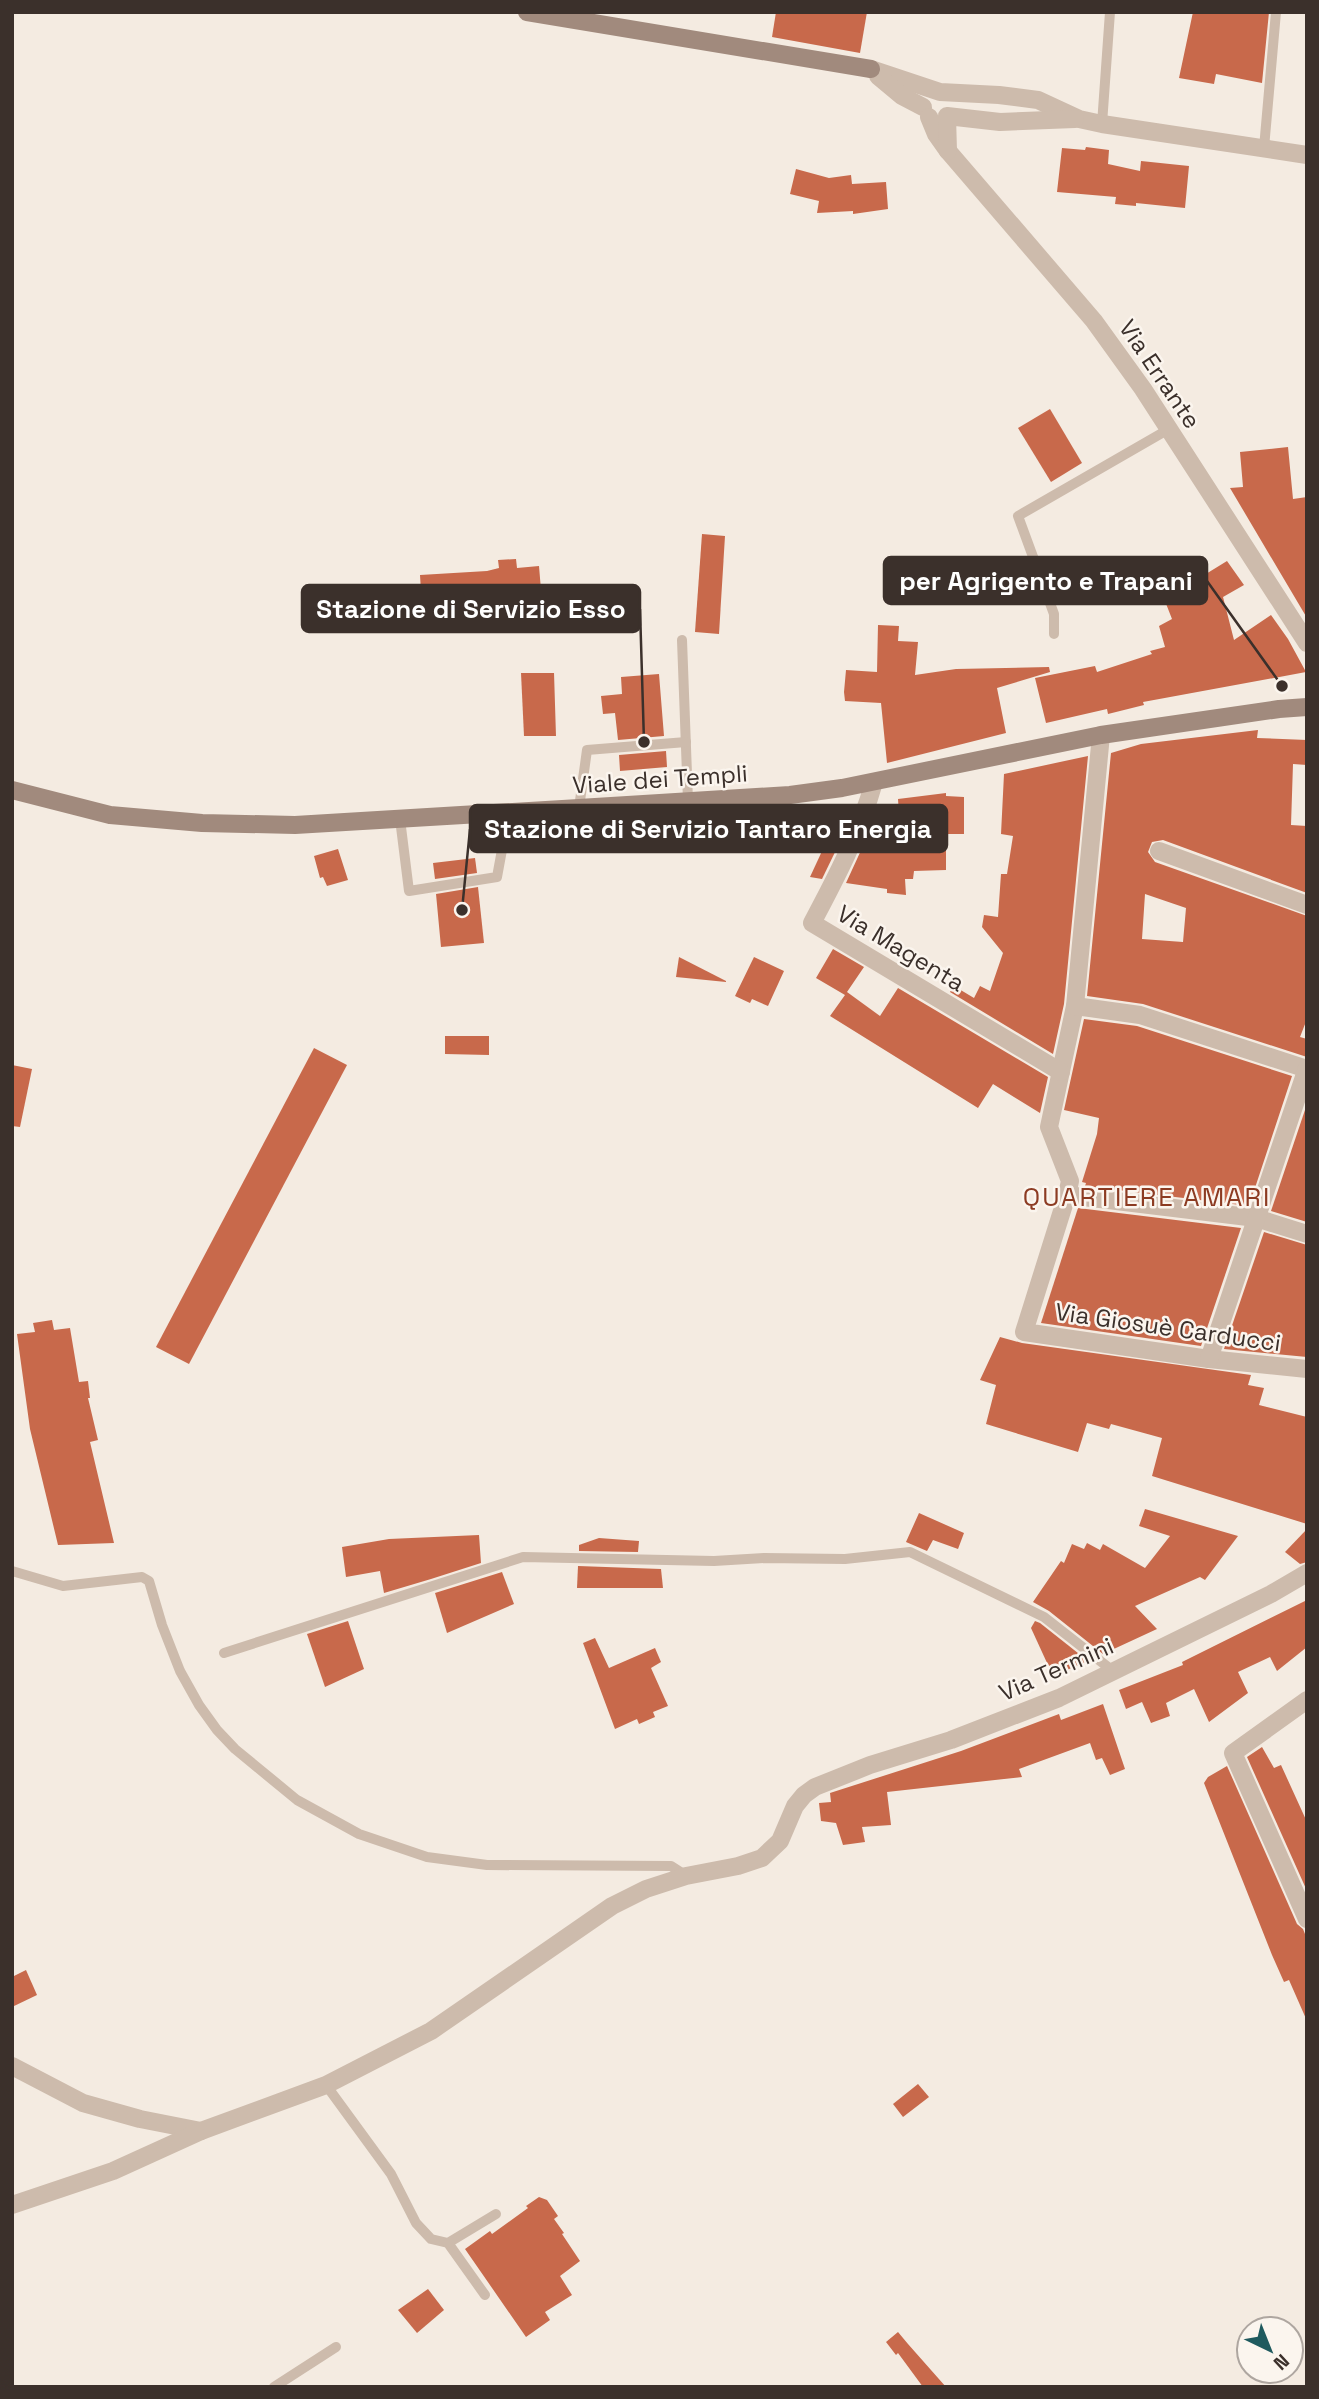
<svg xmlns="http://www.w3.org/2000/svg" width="1319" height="2399" font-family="'Space Grotesk',sans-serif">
  <rect width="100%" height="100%" fill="#f4ebe1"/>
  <g fill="#c8694b" fill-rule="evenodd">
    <path d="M776,12H867L860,53L772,37Z"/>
    <path d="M1193,12H1269L1262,83L1216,74L1214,84L1179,78Z"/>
    <path d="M1086,147L1109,150L1108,164L1140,171L1141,161L1189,166L1185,208L1136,203V206L1115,204L1116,197L1057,192L1062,148L1085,150Z"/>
    <path d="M796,169L829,178L851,175L852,184L886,182L888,209L853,214V211L817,213L819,201L790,194Z"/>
    <path d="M1050,409L1082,463L1051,482L1018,428Z"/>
    <path d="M1288,447L1293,499L1307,497V618L1230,488L1243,487L1240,452Z"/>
    <path d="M702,534L725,536L719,634L695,632Z"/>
    <path d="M516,559L517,568L539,566L543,614L423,624L420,575L487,571L499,568L498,560Z"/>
    <path d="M1227,561L1244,585L1223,597L1234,640L1271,615L1288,639L1306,672L1143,702L1144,705L1108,714L1107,709L1046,723L1035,678L1095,666L1097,672L1152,654L1150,651L1165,647L1159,626L1172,619L1163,596L1188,585Z"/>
    <path d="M878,625L899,626L898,641L918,642L915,675L956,669L1049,667L1050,672L997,688L1006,733L887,763L881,703L845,701L844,692L846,670L877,672Z"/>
    <path d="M521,673H554L556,736H524Z"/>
    <path d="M659,674L664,736L618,740L615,713L603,714L601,696L622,694L621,677Z"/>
    <path d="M1258,730L1257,738L1307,740V765L1293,764L1291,825L1307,826V893L1163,840L1152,842L1148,852L1155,862L1307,916V1019L1300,1037L1307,1039V1057L1143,1004L1087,996L1111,753L1141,744ZM1145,894L1186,908L1183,942L1142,939Z"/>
    <path d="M666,751L667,767L620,771L619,755Z"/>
    <path d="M1088,756L1064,1004L1053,1054L950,992L954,986L974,998L980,986L990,991L1003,953L982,927L984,915L998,917L1001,874H1007L1013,836L1001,834L1004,774Z"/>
    <path d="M946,793V796L964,797V834H946V870L914,871L913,879H905L906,895L887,893V889L846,883L863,846L901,844L898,799Z"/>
    <path d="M837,848L822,879L810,877L823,849Z"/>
    <path d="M338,849L348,880L327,886L323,877L320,878L314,856Z"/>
    <path d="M475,858L477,873L435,879L433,863Z"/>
    <path d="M478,887L484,943L441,947L436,894Z"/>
    <path d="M833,949L864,967L847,992L880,1016L898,988L1048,1077L1040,1113L993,1084L978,1108L830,1016L845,995L816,978Z"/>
    <path d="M679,957L726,981V982L676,977Z"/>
    <path d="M754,957L784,971L768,1006L752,999L750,1003L735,996Z"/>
    <path d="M1084,1019L1137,1026L1292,1076L1249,1206L1085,1186L1086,1183L1082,1182L1097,1134L1099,1118L1064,1110Z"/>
    <path d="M445,1036H489V1055L445,1054Z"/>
    <path d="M314,1048L347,1065L189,1364L156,1347Z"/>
    <path d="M12,1065L32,1069L20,1127L12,1126Z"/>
    <path d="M1307,1104V1222L1271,1211Z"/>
    <path d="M1078,1208L1241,1228L1201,1346L1041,1323Z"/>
    <path d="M1264,1232L1307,1245V1357L1224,1349Z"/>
    <path d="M52,1320L54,1330L70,1328L79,1382L88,1381L90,1398H88L98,1440L90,1442L114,1543L58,1545L30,1429L17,1334L35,1332L33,1323Z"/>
    <path d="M1000,1337L1022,1343L1251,1375L1248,1385L1264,1388L1259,1405L1307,1417V1524L1152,1476L1162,1438L1111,1424L1109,1429L1087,1423L1078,1452L986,1424L996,1385L980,1380Z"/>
    <path d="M1145,1509L1238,1536L1205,1580L1200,1577L1135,1606L1157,1629L1103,1654L1049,1611L1033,1602L1061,1561L1064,1563L1072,1544L1084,1549L1087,1543L1100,1550L1103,1544L1145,1568L1170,1536L1139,1526Z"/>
    <path d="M919,1513L964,1533L958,1549L933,1540L927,1551L906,1542Z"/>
    <path d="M1307,1529V1562L1300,1564L1285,1552Z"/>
    <path d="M479,1535L481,1563L431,1579L384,1593L380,1571L346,1577L342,1547L389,1539Z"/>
    <path d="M599,1538L639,1541L638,1552L579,1551V1545Z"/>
    <path d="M578,1566L661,1569L663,1588H577Z"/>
    <path d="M502,1572L514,1604L447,1633L435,1593Z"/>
    <path d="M1307,1600V1647L1277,1671L1270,1657L1238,1672L1248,1693L1209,1722L1194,1689L1166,1703L1170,1716L1151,1723L1142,1702L1126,1709L1119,1690L1183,1665L1182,1662Z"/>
    <path d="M348,1621L364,1669L325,1687L307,1634Z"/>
    <path d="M1035,1621L1040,1623L1088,1661L1053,1676L1031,1628Z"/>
    <path d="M595,1638L609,1668L655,1648L661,1662L651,1668L668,1706L653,1712L655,1717L639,1724L637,1719L615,1729L583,1643Z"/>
    <path d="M1103,1704L1125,1769L1110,1775L1102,1758L1096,1760L1090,1743L1019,1769L1022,1777L887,1792L891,1825L862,1827L865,1842L843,1845L836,1823L821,1821L819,1803L831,1802L830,1793L961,1751L1059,1714L1061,1720Z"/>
    <path d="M1262,1747L1274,1768L1281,1765L1307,1822V1891L1247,1757Z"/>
    <path d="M1227,1766L1297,1924L1303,1929L1307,1939V2021L1289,1980L1284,1982L1272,1955L1204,1783L1208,1777Z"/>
    <path d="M26,1970L37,1995L12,2007V1977Z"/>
    <path d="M918,2084L929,2097L903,2117L893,2104Z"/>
    <path d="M539,2197L547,2200L558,2216L554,2219L564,2233L562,2234L580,2261L560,2276L572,2295L545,2312L550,2320L526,2337L465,2249L490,2231L492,2234L528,2208L526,2206Z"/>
    <path d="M428,2289L444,2310L417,2333L398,2310Z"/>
    <path d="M898,2332L908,2344L946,2387H923L898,2353L896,2355L886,2342Z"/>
  </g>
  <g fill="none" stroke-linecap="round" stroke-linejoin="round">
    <g stroke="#cdbbac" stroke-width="10">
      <path d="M1102,124L1110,12"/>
      <path d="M1264,148L1276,12"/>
      <path d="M1054,634V614L1018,516L1169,429"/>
      <path d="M682,640L688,801"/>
      <path d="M579,808L587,750L686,742"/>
      <path d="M400,819L409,891L497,877L509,812"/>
      <path d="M12,1571L63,1586L142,1577L149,1581L162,1625L180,1671L199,1705L217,1730L235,1749L297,1800L359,1834L427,1857L487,1865L671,1866L685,1875"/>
      <path d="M224,1653L523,1557L714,1561L764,1558L845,1559L910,1552L1044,1617L1113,1671"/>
      <path d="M326,2085L391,2174L416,2223L431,2239L448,2243L485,2295"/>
      <path d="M448,2243L496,2214"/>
      <path d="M274,2387L336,2347"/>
    </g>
    <g stroke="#cdbbac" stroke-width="18">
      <path d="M871,69L940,92L999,95L1038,100L1079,119L1102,124L1307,155"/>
      <path d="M878,76L902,96L923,107"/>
      <path d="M929,117L936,134L948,151L1094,321L1143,389L1307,643"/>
      <path d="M948,151L947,116L1000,122L1075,119"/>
      <path d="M1101,735L1075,1006L1049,1127L1070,1181L1067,1195L1024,1332L1209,1359L1307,1369"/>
      <path d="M874,782C860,832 836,878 812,923L1061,1072"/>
      <path d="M1159,851L1307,905"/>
      <path d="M1075,1006L1140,1015L1307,1069"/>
      <path d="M1067,1195L1256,1218L1307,1234"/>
      <path d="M1209,1359L1307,1068"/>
      <path d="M1307,1700L1233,1753L1307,1919"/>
      <path d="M12,2066L83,2103L140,2119L201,2131"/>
      <path d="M12,2205L113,2171L201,2131L326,2085L431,2031L612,1906L646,1889L686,1876L738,1866L762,1858L780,1841L795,1806L804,1795L815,1787L870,1765L951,1740L1059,1698L1271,1594L1307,1573"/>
    </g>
    <g stroke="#a18a7d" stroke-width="18">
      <path d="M527,12L871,69"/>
      <path d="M12,790L110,815L202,823L295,825L579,808L790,795L842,788L1101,735L1279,709L1307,707"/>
    </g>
  </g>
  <g text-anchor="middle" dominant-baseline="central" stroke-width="5" stroke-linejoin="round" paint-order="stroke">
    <g font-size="24" fill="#3b302b" stroke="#fbf5ee">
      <text transform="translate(1160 374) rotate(56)">Via Errante</text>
      <text transform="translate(660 779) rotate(-4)">Viale dei Templi</text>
      <text transform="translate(901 948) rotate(31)">Via Magenta</text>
      <text transform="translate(1168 1327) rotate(8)">Via Giosuè Carducci</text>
      <text transform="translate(1056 1669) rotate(-24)">Via Termini</text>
    </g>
    <g font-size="26" letter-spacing="2" fill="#8c3b22" stroke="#fbf5ee">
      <text x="1147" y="1197">QUARTIERE AMARI</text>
    </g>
  </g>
  <path fill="none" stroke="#3b302b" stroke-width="2.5" d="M1282 686L1207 581M644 742L640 609M462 910L470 829"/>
  <g fill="#3b302b" stroke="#fbf5ee" stroke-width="2.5">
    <circle cx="1282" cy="686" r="7"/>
    <circle cx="644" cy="742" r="7"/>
    <circle cx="462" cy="910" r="7"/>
  </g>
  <g fill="#3b302b" stroke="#3b302b" stroke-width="2.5">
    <rect x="884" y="557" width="323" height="47" rx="7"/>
    <rect x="302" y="585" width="338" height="47" rx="7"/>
    <rect x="470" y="805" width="477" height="47" rx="7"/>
  </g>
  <g font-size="26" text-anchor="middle" font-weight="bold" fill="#fff">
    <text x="1046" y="590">per Agrigento e Trapani</text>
    <text x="471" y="618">Stazione di Servizio Esso</text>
    <text x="708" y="838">Stazione di Servizio Tantaro Energia</text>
  </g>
  <rect width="1319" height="2399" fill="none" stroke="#3b302b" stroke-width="28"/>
  <g transform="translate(1270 2350) rotate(137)"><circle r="33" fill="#fbf5ee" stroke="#aea6a0" stroke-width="2"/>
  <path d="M0-5L12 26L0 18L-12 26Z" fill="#1f5a5e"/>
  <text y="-10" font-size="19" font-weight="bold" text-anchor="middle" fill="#3b302b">N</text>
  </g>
</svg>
